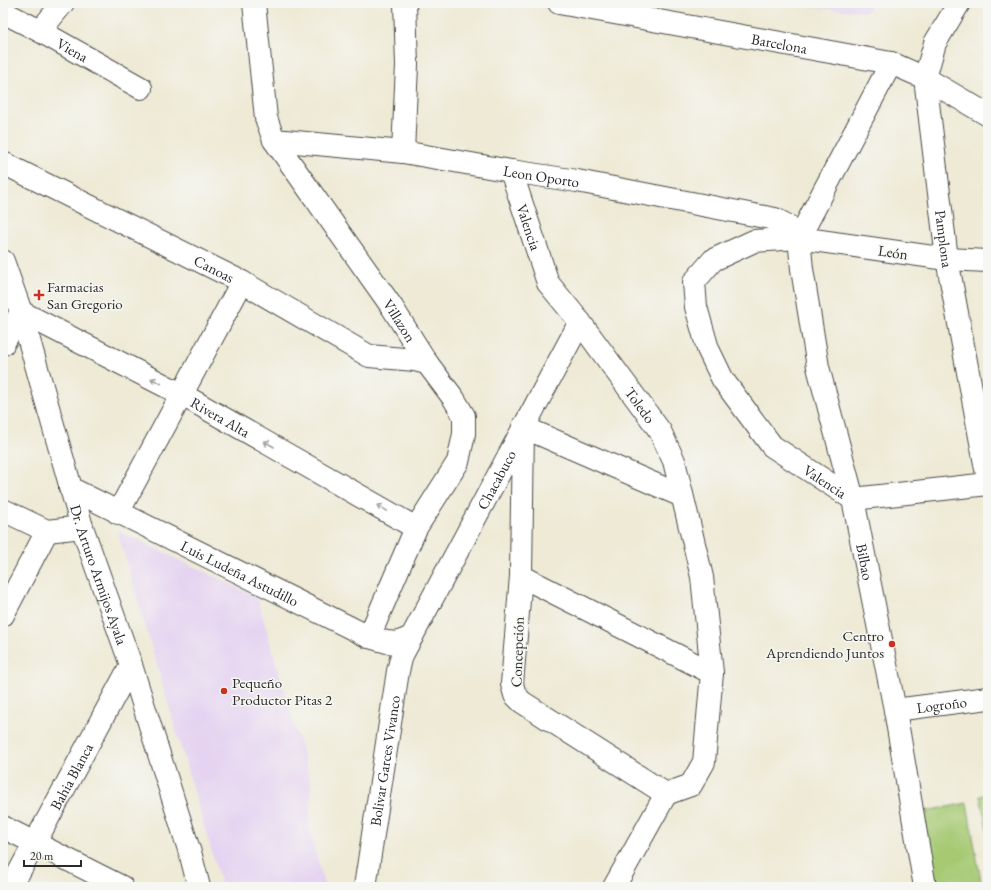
<svg xmlns="http://www.w3.org/2000/svg" width="991" height="890" font-family="'EB Garamond',serif">
  <rect width="100%" height="100%" fill="#f6f6f2"/>
  <filter id="ink" filterUnits="userSpaceOnUse"><feTurbulence type="fractalNoise" baseFrequency=".025" numOctaves="2"/><feDisplacementMap in="SourceGraphic" scale="8" xChannelSelector="R" yChannelSelector="G"/><feConvolveMatrix kernelMatrix="1 2 1 2 8 2 1 2 1" color-interpolation-filters="sRGB"/></filter>
  <filter id="wash" filterUnits="userSpaceOnUse"><feTurbulence type="fractalNoise" baseFrequency=".012" numOctaves="4" result="noise"/><feDisplacementMap in="SourceGraphic" scale="16" xChannelSelector="R" yChannelSelector="G"/><feGaussianBlur stdDeviation="0.9" result="paint"/><feColorMatrix in="noise" values="0 0 0 0 0 0 0 0 0 0 0 0 0 0 0 0 0 1.4 0 .05"/><feComposite in="paint" operator="in"/></filter>
  <g filter="url(#wash)">
    <rect width="100%" height="100%" fill="#eeead6"/>
    <g fill="#e5d3f1">
      <path d="M764,3H874L866,12Z"/>
      <path d="M117,530L257,597L312,785L309,828L325,887H222Z"/>
    </g>
    <g fill="#a6c972" stroke="#687a4e">
      <path d="M988,794V835L980,796Z"/>
      <path d="M967,803L982,887H930L917,813Z"/>
    </g>
  </g>
  <g filter="url(#ink)">
    <g fill="none" stroke-linecap="round" stroke-linejoin="round">
      <g stroke="#484845" stroke-width="24">
        <g id="minor">
          <path id="s1" d="M254,3L266,118L274,140L392,307L427,363L454,399L464,416V434L458,462L416,528L369,637"/>
          <path id="s2" d="M559,3L891,63L925,78L988,115"/>
          <path id="s3" d="M959,3L935,43L925,78L947,259L988,480"/>
          <path id="s4" d="M3,12L40,31L141,88"/>
          <path d="M40,31L63,3"/>
          <path id="s5" d="M274,140L403,152L511,171L577,181L775,219L788,226L799,238"/>
          <path d="M403,152L407,65L405,3"/>
          <path id="s6" d="M3,163L242,282L369,356L415,360L427,363"/>
          <path id="s7" d="M511,171L548,283L580,322L660,431L674,461L702,577L712,673L704,762L691,785L666,794"/>
          <path id="s8" d="M799,238L802,269L818,367L853,499L895,710L925,887"/>
          <path d="M799,238L891,63"/>
          <path id="s9" d="M3,261L21,312L82,527L131,665L191,856L199,887"/>
          <path id="s10" d="M988,261L947,259L799,238L754,241L713,260L694,282L696,307L708,349L723,380L772,446L853,499L988,484"/>
          <path id="s11" d="M3,344L21,312L181,394L416,528"/>
          <path id="s12" d="M70,488L369,637L387,642L397,643L412,637"/>
          <path d="M3,510L47,531L82,527"/>
          <path d="M118,513L242,282"/>
          <path d="M521,576L712,673"/>
          <path d="M3,615L47,531"/>
          <path id="s13" d="M895,710L988,698"/>
          <path d="M666,794L522,702L515,695L512,684L521,576L523,427L682,496"/>
          <path d="M3,827L122,887"/>
          <path id="s14" d="M11,887L131,665"/>
          <path id="s15" d="M365,887L398,671L402,655L580,322"/>
          <path d="M614,887L666,794"/>
        </g>
      </g>
      <use href="#minor" stroke="#fff" stroke-width="22"/>
    </g>
    <defs><path id="oneway-shaft" d="M-6 0H5M1.5-3L5.5 0L1.5 3" fill="none" stroke-width="1.6" stroke-linecap="round" stroke-linejoin="round"/></defs>
    <g stroke="#a0a0a0">
      <use href="#oneway-shaft" transform="translate(156 381) rotate(-153)"/>
      <use href="#oneway-shaft" transform="translate(269 444) rotate(-150)"/>
      <use href="#oneway-shaft" transform="translate(382 508) rotate(-150)"/>
    </g>
  </g>
  <g fill="#c8321e" stroke="#f6f6f2" stroke-width="1.5">
    <path d="M37 289h4v4h4v4h-4v4h-4v-4h-4v-4h4z"/>
    <circle cx="892" cy="644" r="4"/>
    <circle cx="224" cy="691" r="4"/>
  </g>
  <g text-anchor="middle" dominant-baseline="central" stroke-width="3" stroke-linejoin="round" paint-order="stroke">
    <g font-size="15" fill="#2b2b2b" stroke="#f6f6f2">
      <text stroke="none"><textPath href="#s2" startOffset="224">Barcelona</textPath></text>
      <text stroke="none"><textPath href="#s4" startOffset="79">Viena</textPath></text>
      <text stroke="none"><textPath href="#s5" startOffset="270">Leon Oporto</textPath></text>
      <text stroke="none"><textPath href="#s7" startOffset="59">Valencia</textPath></text>
      <text stroke="none"><textPath href="#s3" startOffset="245">Pamplona</textPath></text>
      <text transform="translate(893 252) rotate(8)">León</text>
      <text stroke="none"><textPath href="#s6" startOffset="236">Canoas</textPath></text>
      <text stroke="none"><textPath href="#s1" startOffset="359">Villazon</textPath></text>
      <text stroke="none"><textPath href="#s7" startOffset="271">Toledo</textPath></text>
      <text stroke="none"><textPath href="#s11" startOffset="262">Rivera Alta</textPath></text>
      <text stroke="none"><textPath href="#s15" startOffset="434">Chacabuco</textPath></text>
      <text stroke="none"><textPath href="#s10" startOffset="559">Valencia</textPath></text>
      <text stroke="none"><textPath href="#s8" startOffset="331">Bilbao</textPath></text>
      <text stroke="none"><textPath href="#s12" startOffset="190">Luis Ludeña Astudillo</textPath></text>
      <text stroke="none"><textPath href="#s9" startOffset="328">Dr. Arturo Armijos Ayala</textPath></text>
      <text transform="translate(517 652) rotate(-88)">Concepción</text>
      <text stroke="none"><textPath href="#s13" startOffset="47">Logroño</textPath></text>
      <text stroke="none"><textPath href="#s15" startOffset="128">Bolivar Garces Vivanco</textPath></text>
      <text stroke="none"><textPath href="#s14" startOffset="126">Bahia Blanca</textPath></text>
    </g>
    <g font-size="15" fill="#2b2b2b" stroke="#f6f6f2" text-anchor="start">
      <text x="47" y="286">Farmacias<tspan x="47" dy="17">San Gregorio</tspan></text>
      <text x="884" y="635" text-anchor="end">Centro<tspan x="884" dy="17">Aprendiendo Juntos</tspan></text>
      <text x="232" y="682">Pequeño<tspan x="232" dy="17">Productor Pitas 2</tspan></text>
    </g>
  </g>
  <rect width="991" height="890" fill="none" stroke="#f6f6f2" stroke-width="16"/>
  <path d="M24 860v6h57v-6" fill="none" stroke="#2b2b2b" stroke-width="2"/>
  <text x="30" y="860" font-size="12" fill="#2b2b2b" stroke="#f6f6f2" stroke-width="3" paint-order="stroke">20 m</text>
</svg>
